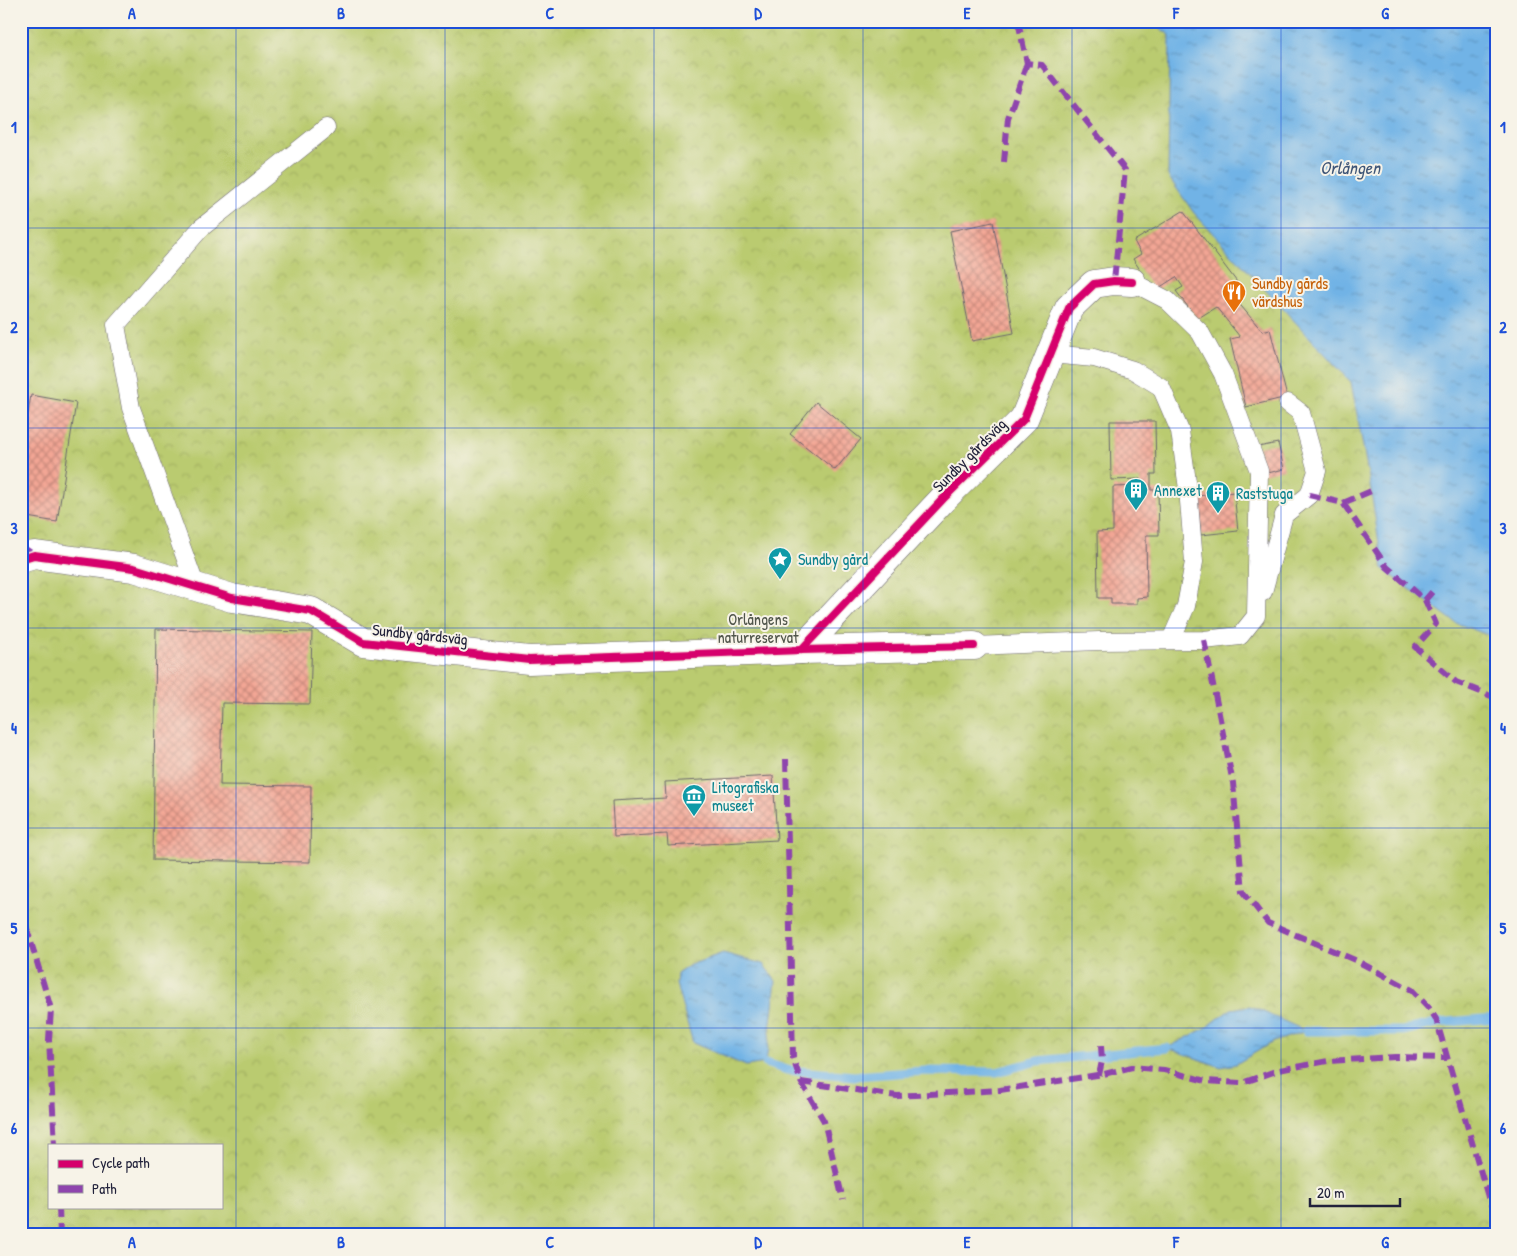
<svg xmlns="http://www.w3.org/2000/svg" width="1517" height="1256" font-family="'Patrick Hand',sans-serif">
  <defs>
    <pattern id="park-crowns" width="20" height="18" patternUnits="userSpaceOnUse" patternTransform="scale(1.25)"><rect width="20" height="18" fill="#bacb6f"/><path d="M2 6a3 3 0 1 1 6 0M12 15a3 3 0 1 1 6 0" fill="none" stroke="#a0ae61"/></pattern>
    <pattern id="water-ripples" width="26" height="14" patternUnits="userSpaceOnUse" patternTransform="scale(1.25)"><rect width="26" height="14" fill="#71b3e6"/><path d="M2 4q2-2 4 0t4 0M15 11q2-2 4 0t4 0" fill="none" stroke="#5c91bc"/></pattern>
    <pattern id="building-cross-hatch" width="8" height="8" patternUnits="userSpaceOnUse" patternTransform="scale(1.25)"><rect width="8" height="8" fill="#f3a694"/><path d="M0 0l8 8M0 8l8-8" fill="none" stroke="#c4877a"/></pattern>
  </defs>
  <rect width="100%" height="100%" fill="#f7f3e8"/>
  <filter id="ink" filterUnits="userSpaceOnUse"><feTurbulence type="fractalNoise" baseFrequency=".02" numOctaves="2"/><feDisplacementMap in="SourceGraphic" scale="10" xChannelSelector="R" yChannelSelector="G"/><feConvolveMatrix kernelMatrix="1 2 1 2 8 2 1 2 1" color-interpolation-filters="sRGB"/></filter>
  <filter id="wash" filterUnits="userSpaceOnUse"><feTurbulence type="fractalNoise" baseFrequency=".0096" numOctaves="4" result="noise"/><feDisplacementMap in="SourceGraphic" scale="20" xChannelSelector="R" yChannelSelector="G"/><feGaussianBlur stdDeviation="1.12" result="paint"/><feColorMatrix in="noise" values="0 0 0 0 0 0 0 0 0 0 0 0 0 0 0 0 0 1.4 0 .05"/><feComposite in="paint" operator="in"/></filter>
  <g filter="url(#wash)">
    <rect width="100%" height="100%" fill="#f3e5cc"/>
    <path fill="url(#park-crowns)" stroke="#6e7655" fill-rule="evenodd" d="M21,21H1496V1235H21ZM49,1145H221V1207H49Z"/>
    <g fill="url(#water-ripples)" stroke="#4a6a90">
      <path d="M1149,21H1496V638L1456,623L1383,569L1369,478L1351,382L1194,213L1168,176L1170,35Z"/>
      <path d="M723,953L763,964L776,981L766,1063L746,1066L693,1043L676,984L677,974L690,965Z"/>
      <path d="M1250,1006L1306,1031L1273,1042L1236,1064L1221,1067L1167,1048L1207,1027L1231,1009Z"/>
    </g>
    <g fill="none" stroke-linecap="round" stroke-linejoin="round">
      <g stroke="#71b3e6" stroke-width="9">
        <path d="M1306,1031H1403L1437,1023L1496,1018"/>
        <path d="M766,1063L787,1070L854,1076L926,1071L997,1072L1038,1061L1167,1048"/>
      </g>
    </g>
    <g id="blocks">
      <g fill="url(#building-cross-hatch)">
        <path d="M1183,211L1240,286L1231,294L1262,331L1270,329L1287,397L1246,407L1230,339L1240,337L1216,307L1197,319L1176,291L1183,287L1176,277L1154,291L1133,259L1141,254L1134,241Z"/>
        <path d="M993,222L1014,333L972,341L950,231Z"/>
        <path d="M31,395L76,403L57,522L21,516V456Z"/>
        <path d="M816,402L861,439L835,470L790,434Z"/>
        <path d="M1110,421H1155L1156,474H1151V490H1158L1159,535H1146L1147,597L1137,598V604H1111V598H1098L1097,532L1113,531V487L1140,486V479L1111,480Z"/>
        <path d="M1278,443L1284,469L1264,474L1258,447Z"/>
        <path d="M1234,492L1238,531L1201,535L1197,496Z"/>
        <path d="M156,629L312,632L310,704L222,703L220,785L311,786L310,862L153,860Z"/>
        <path d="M773,776L777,840L668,846L667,834L614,837L612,801L666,798L665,782Z"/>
      </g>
    </g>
  </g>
  <g filter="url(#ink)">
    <use href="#blocks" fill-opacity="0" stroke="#6b666e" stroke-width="1"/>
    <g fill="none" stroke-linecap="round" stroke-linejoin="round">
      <g stroke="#6b666e" stroke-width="19">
        <g id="lane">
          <path d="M1050,354L1094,358L1133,370L1161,387L1180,431L1188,489L1194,562L1186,606L1171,640"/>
          <path d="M196,587L131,408L116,325L201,228L326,128"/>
          <path d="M1263,592L1284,515L1309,495L1317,471L1301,413L1288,403"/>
          <path d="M974,646L1099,641L1204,640L1240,636L1256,616L1259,471L1223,374L1200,332L1167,300L1132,282"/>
        </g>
      </g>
      <g stroke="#6b666e" stroke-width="29">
        <g id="street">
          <path d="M21,559L34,555L134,568L232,598L311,611L363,642L529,660L801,650L974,646"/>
          <path d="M801,650L943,499L1024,419L1069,308L1094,284L1114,281L1132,282"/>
        </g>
      </g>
      <use href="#lane" stroke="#fff" stroke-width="18"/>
      <use href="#street" stroke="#fff" stroke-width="28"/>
      <g stroke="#8e44ad" stroke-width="6" stroke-dasharray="12 6" stroke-linecap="butt">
        <path d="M1018,21L1027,63L1042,65L1125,170L1114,281"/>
        <path d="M1004,162L1008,118L1027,63"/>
        <path d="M1309,495L1343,503L1387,567L1425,600L1432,592"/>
        <path d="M1343,503L1371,491"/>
        <path d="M21,546L34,555"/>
        <path d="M1425,600L1436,624L1415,647L1456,682L1496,698"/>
        <path d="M1204,640L1233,783L1243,891L1268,923L1357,961L1412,990L1429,1008L1436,1019L1488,1197L1496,1212"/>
        <path d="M786,759L793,1058L801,1082L824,1121L843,1200"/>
        <path d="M21,909L51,1009L49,1040L55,1145"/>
        <path d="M1099,1075L1102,1061L1101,1046"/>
        <path d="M801,1082L897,1096L1000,1090L1104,1074L1132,1067L1164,1070L1206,1081L1242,1083L1279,1070L1328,1061L1395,1057L1447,1058"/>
        <path d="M59,1207L60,1235"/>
      </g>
      <g stroke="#f7f3e8" stroke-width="11">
        <g id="cycleway">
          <path d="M21,559L34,555L134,568L232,598L311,611L363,642L529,660L801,650L974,646"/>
          <path d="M801,650L943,499L1024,419L1069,308L1094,284L1114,281L1132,282"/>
        </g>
      </g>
      <use href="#cycleway" stroke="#d6006c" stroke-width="8"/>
    </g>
  </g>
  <path fill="none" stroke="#1d4ed8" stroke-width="1" stroke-opacity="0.55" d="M236,21V1235M445,21V1235M654,21V1235M863,21V1235M1072,21V1235M1281,21V1235M21,228H1496M21,428H1496M21,628H1496M21,828H1496M21,1028H1496"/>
  <defs>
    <g id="restaurant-pin" transform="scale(1.25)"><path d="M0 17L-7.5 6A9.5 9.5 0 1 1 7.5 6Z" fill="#e8710a" stroke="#f7f3e8"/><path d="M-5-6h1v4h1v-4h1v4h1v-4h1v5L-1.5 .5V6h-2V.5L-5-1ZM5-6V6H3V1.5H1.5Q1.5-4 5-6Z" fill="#fff"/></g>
    <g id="building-pin" transform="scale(1.25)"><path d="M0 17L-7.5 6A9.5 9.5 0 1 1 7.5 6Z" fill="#0f9aa8" stroke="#f7f3e8"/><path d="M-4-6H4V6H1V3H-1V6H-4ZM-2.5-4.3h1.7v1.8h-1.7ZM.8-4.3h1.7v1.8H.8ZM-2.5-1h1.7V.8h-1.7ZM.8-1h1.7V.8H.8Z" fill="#fff"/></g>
    <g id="sight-pin" transform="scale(1.25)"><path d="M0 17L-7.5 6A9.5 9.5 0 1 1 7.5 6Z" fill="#0f9aa8" stroke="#f7f3e8"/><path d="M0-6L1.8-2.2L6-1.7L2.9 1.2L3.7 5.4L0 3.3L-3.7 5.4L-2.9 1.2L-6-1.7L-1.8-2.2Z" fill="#fff"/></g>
    <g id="museum-pin" transform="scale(1.25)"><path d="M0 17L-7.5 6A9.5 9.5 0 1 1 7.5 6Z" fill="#0f9aa8" stroke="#f7f3e8"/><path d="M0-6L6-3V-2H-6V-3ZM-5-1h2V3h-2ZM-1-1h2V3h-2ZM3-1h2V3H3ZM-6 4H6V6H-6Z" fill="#fff"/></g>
  </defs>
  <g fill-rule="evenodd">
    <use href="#restaurant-pin" x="1234" y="292"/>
    <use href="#building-pin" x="1136" y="490"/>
    <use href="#building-pin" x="1218" y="493"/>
    <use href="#sight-pin" x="780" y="559"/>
    <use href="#museum-pin" x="694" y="796"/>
  </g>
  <g text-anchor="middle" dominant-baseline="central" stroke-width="4" stroke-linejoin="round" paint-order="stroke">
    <g font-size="16" fill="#c56008" stroke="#f7f3e8" text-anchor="start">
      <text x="1252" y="283">Sundby gårds<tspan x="1252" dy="18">värdshus</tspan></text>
    </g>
    <g font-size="16" fill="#22223b" stroke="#f7f3e8">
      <text transform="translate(969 455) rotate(-45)">Sundby gårdsväg</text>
      <text transform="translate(420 634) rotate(6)">Sundby gårdsväg</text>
    </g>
    <g font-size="16" fill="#0d838f" stroke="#f7f3e8" text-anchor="start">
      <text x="1154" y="490">Annexet</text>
      <text x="1236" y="493">Raststuga</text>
      <text x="798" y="559">Sundby gård</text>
      <text x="712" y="787">Litografiska<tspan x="712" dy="18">museet</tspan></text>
    </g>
    <g font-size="16" fill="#50554b" stroke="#f7f3e8">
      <text x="758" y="619">Orlångens<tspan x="758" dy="18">naturreservat</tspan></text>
    </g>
    <g font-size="18" font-style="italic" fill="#3e5577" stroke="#f7f3e8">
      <text x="1350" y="167">Orlången</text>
    </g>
  </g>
  <rect width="1517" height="1256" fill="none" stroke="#f7f3e8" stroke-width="55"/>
  <rect x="48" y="1144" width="175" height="65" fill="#f7f3e8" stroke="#a29fa3"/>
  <rect x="58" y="1160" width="25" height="8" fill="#d6006c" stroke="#a29fa3"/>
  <text x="92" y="1168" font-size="15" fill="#22223b">Cycle path</text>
  <rect x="58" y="1185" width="25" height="8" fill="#8e44ad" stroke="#a29fa3"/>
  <text x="92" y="1194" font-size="15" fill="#22223b">Path</text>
  <path d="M1310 1198v8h90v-8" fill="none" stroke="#22223b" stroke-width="2.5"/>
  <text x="1317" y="1198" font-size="15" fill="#22223b" stroke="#f7f3e8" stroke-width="4" paint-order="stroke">20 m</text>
  <rect x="28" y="28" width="1462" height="1200" fill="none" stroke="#1d4ed8" stroke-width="2"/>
  <g font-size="16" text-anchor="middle" font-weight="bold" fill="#1d4ed8">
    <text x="132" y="19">A</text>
    <text x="341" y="19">B</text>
    <text x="550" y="19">C</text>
    <text x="758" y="19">D</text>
    <text x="967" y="19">E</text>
    <text x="1176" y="19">F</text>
    <text x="1385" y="19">G</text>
    <text x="14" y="133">1</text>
    <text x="1503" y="133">1</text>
    <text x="14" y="333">2</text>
    <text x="1503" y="333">2</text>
    <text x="14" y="534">3</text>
    <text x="1503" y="534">3</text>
    <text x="14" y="734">4</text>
    <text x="1503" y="734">4</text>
    <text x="14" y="934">5</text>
    <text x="1503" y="934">5</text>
    <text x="14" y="1134">6</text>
    <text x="1503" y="1134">6</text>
    <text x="132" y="1248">A</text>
    <text x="341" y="1248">B</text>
    <text x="550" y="1248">C</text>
    <text x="758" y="1248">D</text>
    <text x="967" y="1248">E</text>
    <text x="1176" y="1248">F</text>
    <text x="1385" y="1248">G</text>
  </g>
</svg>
